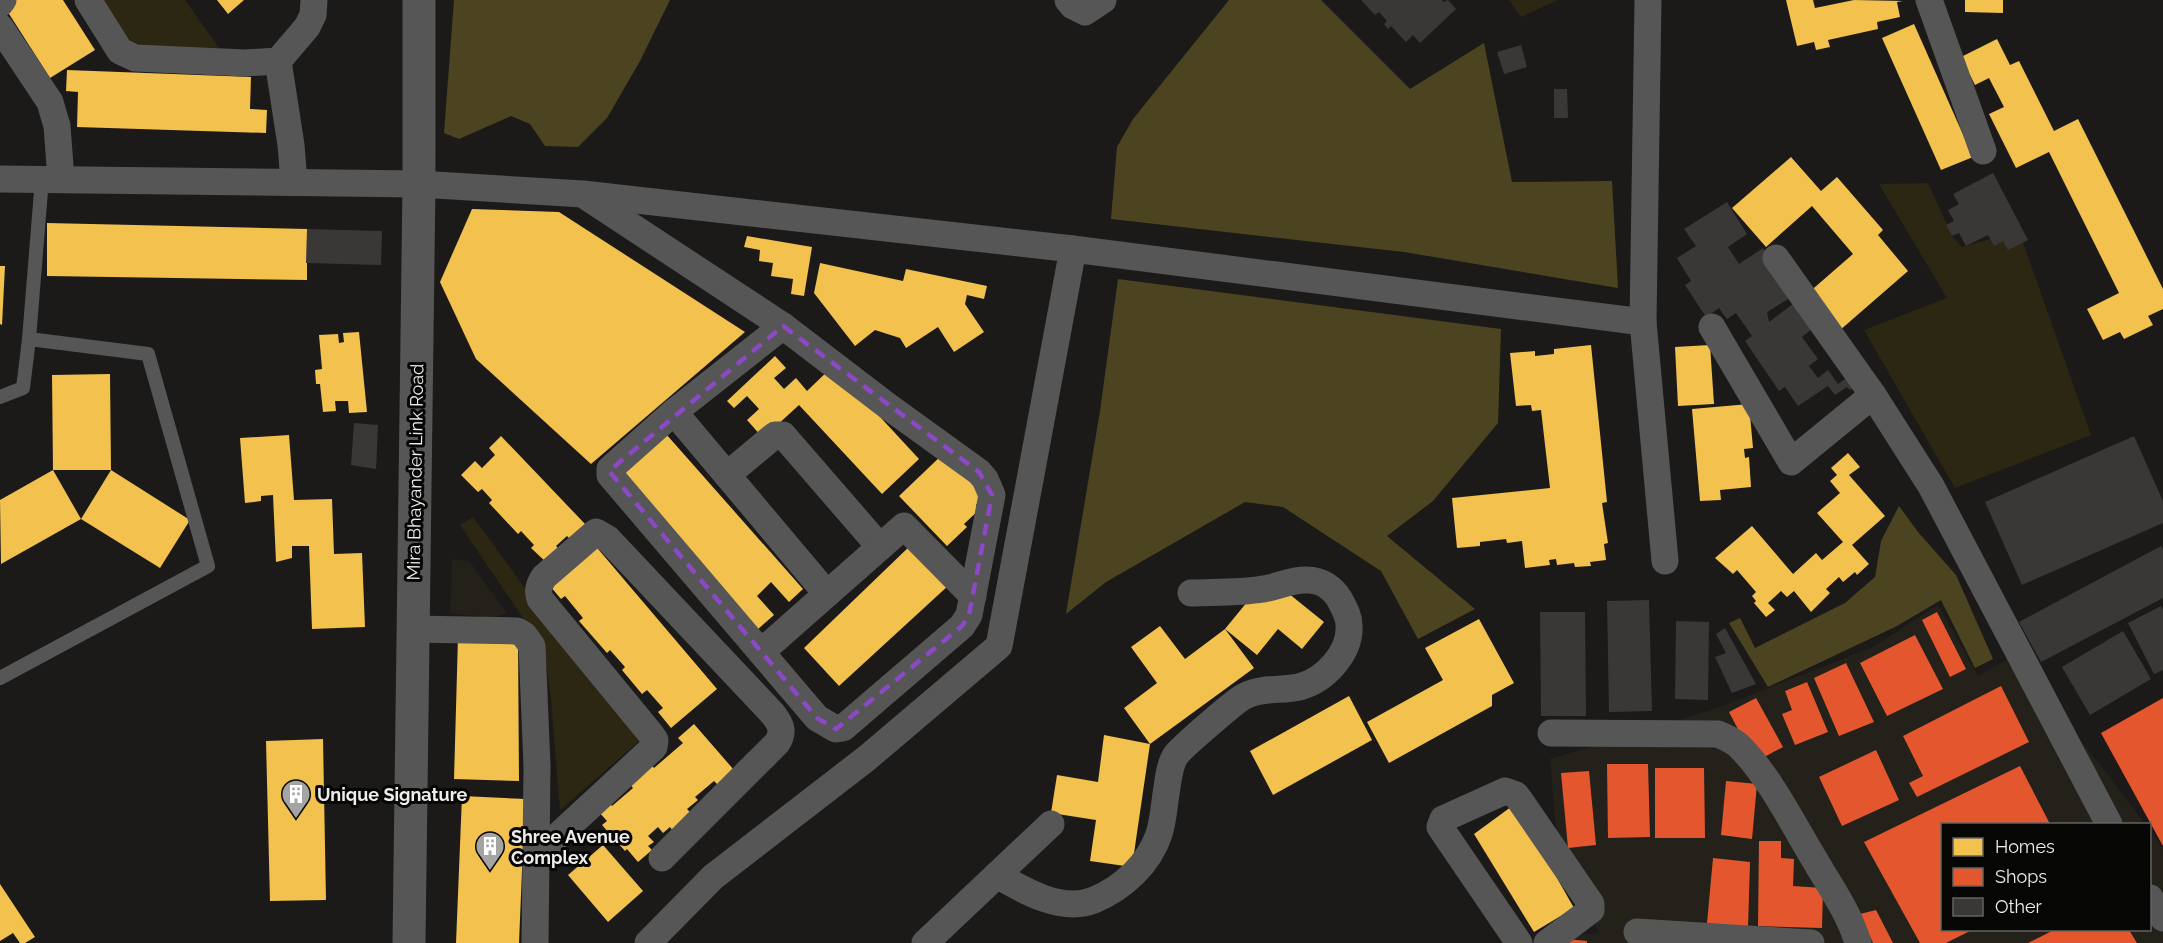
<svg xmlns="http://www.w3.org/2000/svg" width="2163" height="943" font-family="Raleway,sans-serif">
  <rect width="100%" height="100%" fill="#1b1a19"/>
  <g fill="#23211a">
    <path d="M452,559L469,561L507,613L492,618L450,613Z"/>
    <path d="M1938,605L1978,676L2011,657L2102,767L2145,824H1942V930H2150V831L2163,849V943H1549L1548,937L1599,933L1557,844L1550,759L1717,708L1871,648Z"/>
  </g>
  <g fill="#2b2713">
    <path d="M87,0H185L219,48L122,46Z"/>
    <path d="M1509,0H1558L1521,17Z"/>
    <path d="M1928,183L1952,236L1962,247L2019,231L2091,435L1955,488L1864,330L1947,298L1879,184Z"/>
    <path d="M473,517L563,640L645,736L560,810L551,699L546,662L521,615L460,525Z"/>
  </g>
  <g fill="#4c4420">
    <path d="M454,0H670L640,61L607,118L578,147L545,146L530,124L511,116L459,139L444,133Z"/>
    <path d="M1229,0H1321L1410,89L1484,43L1512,182L1612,181L1618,288L1404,252L1111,219L1117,147L1133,119Z"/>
    <path d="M1118,279L1501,329L1498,423L1433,501L1387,536L1475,609L1418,639L1381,571L1283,507L1245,502L1106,582L1066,614L1100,411Z"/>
    <path d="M1899,506L1918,532L1956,575L1993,659L1975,668L1941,600L1897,626L1768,687L1729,623L1740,618L1755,648L1845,603L1875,577L1881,541Z"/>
  </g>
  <g fill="#f2c14e">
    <path d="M13,0H63L95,50L50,78L4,6Z"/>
    <path d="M217,0H244L228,14Z"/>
    <path d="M1786,0H1813L1815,8L1854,0L1903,1L1897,2L1900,17L1877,22L1878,29L1828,40L1830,47L1816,50L1814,42L1797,46Z"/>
    <path d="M1965,0H2003V13L1965,12Z"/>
    <path d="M1914,24L1973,157L1941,170L1882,38Z"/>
    <path d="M1997,39L2010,65L2019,61L2054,131L2078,119L2163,289V309L2148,316L2153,325L2124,339L2120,332L2103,340L2087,309L2119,293L2049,152L2016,168L1989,114L2004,107L1989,78L1975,85L1961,57Z"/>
    <path d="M67,70L251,77L250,109L267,110L266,133L77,127L78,92L66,91Z"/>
    <path d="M1791,157L1821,191L1837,177L1883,230L1878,235L1908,271L1839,331L1807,294L1853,254L1812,206L1766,247L1732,208Z"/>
    <path d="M472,209L559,212L745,332L591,464L476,359L440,282Z"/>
    <path d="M47,223L307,229V280L47,276Z"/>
    <path d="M747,236L812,247L804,296L791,294L793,279L771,276L773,263L759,261L760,250L744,247Z"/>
    <path d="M820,263L903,281L906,269L987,286L984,299L967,295L965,304L984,332L954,352L938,327L906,348L900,338L875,330L855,346L814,293Z"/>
    <path d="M0,266H5L2,325L0,324Z"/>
    <path d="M359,332L367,412L349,413L348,401H335L336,411L323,412L320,384H316L315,370L322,369L319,335L338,334L339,343L344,342L343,333Z"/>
    <path d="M1591,345L1607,502L1602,503L1608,543L1604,544L1606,560L1590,562L1591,566L1575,567L1574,563L1557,565L1556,559L1549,560L1550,565L1525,568L1522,541L1507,543L1506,539L1480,542V546L1457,548L1452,498L1550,488L1541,410L1532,411L1531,405L1516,406L1510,353L1535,351V356L1554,354V349Z"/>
    <path d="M1710,345L1714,404L1678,406L1675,347Z"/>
    <path d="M775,356L786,368L774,378L784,389L796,378L807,391L833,366L919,459L882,494L799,405L763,438L747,420L759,409L747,396L734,408L727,401Z"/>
    <path d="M110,374L111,470H53L52,375Z"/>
    <path d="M1749,404L1753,448L1744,449L1745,458L1749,457L1751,487L1720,490L1721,500L1700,501L1692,409Z"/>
    <path d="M666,434L803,589L789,602L771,582L757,596L774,615L757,630L619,475Z"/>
    <path d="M289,435L294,500L332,499L334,554L362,553L365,627L312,629L309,546H292V558L276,562L273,495L261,496V501L245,503L240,438Z"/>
    <path d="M501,436L586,525L571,540L567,536L556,546L560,550L547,563L531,548L534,545L521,531L518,534L489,503L492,500L482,489L478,492L461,475L475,461L482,468L495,455L489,448Z"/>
    <path d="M1848,453L1860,467L1849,475L1885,516L1852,545L1869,564L1857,575L1855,572L1843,582L1839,577L1826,589L1830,593L1811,612L1794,591L1787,597L1781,591L1768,603L1775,610L1766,617L1754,603L1756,601L1752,596L1756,592L1737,570L1733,574L1715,558L1752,526L1793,574L1816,553L1822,560L1843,542L1817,513L1840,493L1830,481L1837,475L1831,468Z"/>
    <path d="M943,454L984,496L976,505L980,509L964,524L967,527L947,546L899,496Z"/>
    <path d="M53,470L81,519L1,564L0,500Z"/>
    <path d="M111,470L190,520L160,568L81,519Z"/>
    <path d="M593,543L717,689L671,728L658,712L663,708L647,690L642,694L622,670L625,667L610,650L607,653L579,621L583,618L565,596L561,599L550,586Z"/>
    <path d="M913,543L949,585L839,686L804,648Z"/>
    <path d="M1288,593L1324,622L1302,649L1278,629L1257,655L1225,629L1252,596Z"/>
    <path d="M1479,619L1514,683L1492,695V706L1389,763L1367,722L1443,680L1425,648Z"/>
    <path d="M1160,626L1185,659L1225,629L1254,668L1150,744L1124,708L1157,683L1131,647Z"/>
    <path d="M458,637H518L519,781L454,779Z"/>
    <path d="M1349,696L1372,740L1273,795L1250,751Z"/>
    <path d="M694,724L734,770L718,785L714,781L695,797L698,800L687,809L692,814L673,831L670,827L663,833L658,827L648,836L654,842L648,846L652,850L638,862L627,849L625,851L602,825L607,821L597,810L608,800L612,806L633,788L628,782L650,763L654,768L683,743L678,738Z"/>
    <path d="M1104,735L1150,744L1132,867L1090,861L1096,820L1051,813L1057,775L1098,782Z"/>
    <path d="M323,739L326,900L270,901L266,741Z"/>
    <path d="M462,796L525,799L519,943H456Z"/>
    <path d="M1515,804L1574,908L1534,932L1474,834Z"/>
    <path d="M603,845L643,891L608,922L568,875Z"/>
    <path d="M0,884L35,937L25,943H20L13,933L0,941Z"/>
  </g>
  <g fill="#e4572e">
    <path d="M1937,612L1966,669L1950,677L1922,620Z"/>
    <path d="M1915,635L1943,689L1887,716L1860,663Z"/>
    <path d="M1846,663L1874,722L1839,736L1814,678Z"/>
    <path d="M1807,682L1828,732L1795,745L1782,714L1792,710L1785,691Z"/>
    <path d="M2001,686L2029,742L1917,797L1909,783L1923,776L1903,736Z"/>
    <path d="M1756,698L1783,747L1755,762L1729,712Z"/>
    <path d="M2163,698V846L2101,733Z"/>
    <path d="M1876,750L1899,800L1842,826L1819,777Z"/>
    <path d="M1607,764H1648L1650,837L1608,838Z"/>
    <path d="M2020,766L2050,824H1942V930H1972L1946,943H1920L1864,842Z"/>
    <path d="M1655,768H1704L1705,838H1655Z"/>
    <path d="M1589,771L1596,845L1568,848L1561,773Z"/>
    <path d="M1726,781L1757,784L1752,839L1721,835Z"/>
    <path d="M1759,841H1781V858L1794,859L1793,886L1823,888L1822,928L1758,926Z"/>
    <path d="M1713,858L1750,862L1748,928L1707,923Z"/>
    <path d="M1876,910L1893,943H1873L1860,914Z"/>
    <path d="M2054,930H2129L2137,943H2028Z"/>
    <path d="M1566,939L1587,941V943H1566Z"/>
  </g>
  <g fill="#393837">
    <path d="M1361,0H1442L1443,2L1448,0L1456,9L1420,43L1413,35L1406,42L1391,26L1388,29L1384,24L1387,21L1379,12L1375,15Z"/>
    <path d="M1521,45L1527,67L1504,74L1497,52Z"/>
    <path d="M1554,89H1567L1568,118H1554Z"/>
    <path d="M1993,173L2028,240L2008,250L2003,241L1994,246L1988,235L1966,246L1959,233L1952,236L1946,225L1954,221L1948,210L1959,204L1953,194Z"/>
    <path d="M1727,202L1747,234L1728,247L1739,264L1763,248L1793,296L1767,312L1769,322L1794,303L1813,328L1802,337L1818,359L1809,366L1818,378L1828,370L1838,384L1849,376L1856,385L1850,390L1847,387L1835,395L1828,386L1798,406L1785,387L1779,391L1745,341L1752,336L1736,313L1727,319L1719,308L1706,317L1685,285L1691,281L1677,258L1696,246L1684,229Z"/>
    <path d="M307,229L382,231L381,265L306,263Z"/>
    <path d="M354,423L378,425L376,469L351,465Z"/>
    <path d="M2134,436L2163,501V523L2022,585L1985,502Z"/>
    <path d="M2161,546L2163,549V598L2041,662L2019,622Z"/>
    <path d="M1649,600L1652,711L1609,712L1607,601Z"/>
    <path d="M2161,606L2163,610V670L2154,674L2128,623Z"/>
    <path d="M1540,612H1585L1586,716H1541Z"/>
    <path d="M1676,621L1709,622L1708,700L1675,699Z"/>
    <path d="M1725,628L1756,684L1732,693L1715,657L1726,653L1716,634Z"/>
    <path d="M2123,631L2151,679L2090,715L2062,667Z"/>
  </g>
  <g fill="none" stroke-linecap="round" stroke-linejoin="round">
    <g stroke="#565656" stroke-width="14">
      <path d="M0,397L23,388L29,339L42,179"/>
      <path d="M0,678L208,566L148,354L29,339"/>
    </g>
    <g stroke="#565656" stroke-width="27">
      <path d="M88,0L120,51L135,58L245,63L278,61L307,27L313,15L314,0"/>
      <path d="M1068,0L1073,6L1085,12L1103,0"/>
      <path d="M1648,0L1643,322L1665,561"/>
      <path d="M1929,0L1983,151"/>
      <path d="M0,4L3,0"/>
      <path d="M0,27L50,102L57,126L61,179"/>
      <path d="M278,61L291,145L294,182"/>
      <path d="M0,179L419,184L583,194L1073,249L1643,322"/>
      <path d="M587,197L783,326L889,407L979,472L985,479L992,495L969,615L962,626L843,728L836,729L817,718L610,475V469L674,412"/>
      <path d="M1776,258L1873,395"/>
      <path d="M783,326L674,412L827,594"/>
      <path d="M1712,327L1791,462L1873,395L1931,486L2109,824"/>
      <path d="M727,475L775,435H783L880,547"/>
      <path d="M413,629L517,631L524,635L532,646L537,766L535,943"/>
      <path d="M761,652L904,526L973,596"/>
      <path d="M1551,733L1718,734C1725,737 1732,740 1738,745C1768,774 1792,822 1813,857C1829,885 1849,912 1858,943"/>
      <path d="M535,857L654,747L655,740L650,733L540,599C537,590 539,585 544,577L596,532L608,539L772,713C780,723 785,731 777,743L662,858"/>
      <path d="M997,875C1024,891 1062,913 1094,900C1123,888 1149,864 1159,834C1163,822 1164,807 1166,794C1168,782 1169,765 1176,755C1181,748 1237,699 1245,696C1261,687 1282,691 1299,687C1324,681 1351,653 1349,625C1349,616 1344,608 1340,600C1333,588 1321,580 1307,580C1292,579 1278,587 1263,589C1239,593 1215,592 1191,593"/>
      <path d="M2150,898L2163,918"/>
      <path d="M1637,932L1811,943"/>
      <path d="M648,943L713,877L867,758L999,646L1073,249"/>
      <path d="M925,943L1051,824"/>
      <path d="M1519,943L1440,827L1443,819L1505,791L1516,795L1519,799L1591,904V910L1547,943"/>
    </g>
    <path stroke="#565656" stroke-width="33" d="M409,943L419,184V0"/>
  </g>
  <path fill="none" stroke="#8c49c6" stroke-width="4.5" stroke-dasharray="12 8" stroke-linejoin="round" d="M783,326L979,472L992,495L969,615L962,626L836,729L817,718L609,471Z"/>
  <defs>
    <g id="building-pin" transform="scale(1.5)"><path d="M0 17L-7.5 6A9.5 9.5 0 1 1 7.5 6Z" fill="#a5a4a2" stroke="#060605"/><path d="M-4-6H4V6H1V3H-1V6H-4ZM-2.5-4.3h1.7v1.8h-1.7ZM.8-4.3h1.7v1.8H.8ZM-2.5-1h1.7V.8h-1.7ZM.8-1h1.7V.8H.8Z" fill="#fff"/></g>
  </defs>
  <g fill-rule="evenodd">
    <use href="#building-pin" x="296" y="794"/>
    <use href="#building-pin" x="490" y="846"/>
  </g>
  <g text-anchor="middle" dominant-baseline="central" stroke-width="6" stroke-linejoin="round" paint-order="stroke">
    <g font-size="18" fill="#efeeec" stroke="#060605">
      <text transform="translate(415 472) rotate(-89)">Mira Bhayander Link Road</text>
    </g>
    <g font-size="18" font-weight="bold" fill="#efeeec" stroke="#060605" text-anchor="start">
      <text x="317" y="794">Unique Signature</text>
      <text x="511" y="836">Shree Avenue<tspan x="511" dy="21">Complex</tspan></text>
    </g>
  </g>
  <rect x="1941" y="823" width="210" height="108" fill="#060605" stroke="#636361" stroke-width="1.5"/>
  <rect x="1953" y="838" width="30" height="18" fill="#f2c14e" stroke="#636361" stroke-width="1.5"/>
  <text x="1995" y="853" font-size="18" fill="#efeeec">Homes</text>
  <rect x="1953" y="868" width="30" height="18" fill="#e4572e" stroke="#636361" stroke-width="1.5"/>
  <text x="1995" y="883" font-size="18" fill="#efeeec">Shops</text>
  <rect x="1953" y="898" width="30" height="18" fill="#393837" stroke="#636361" stroke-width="1.5"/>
  <text x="1995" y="913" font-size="18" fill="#efeeec">Other</text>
</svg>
